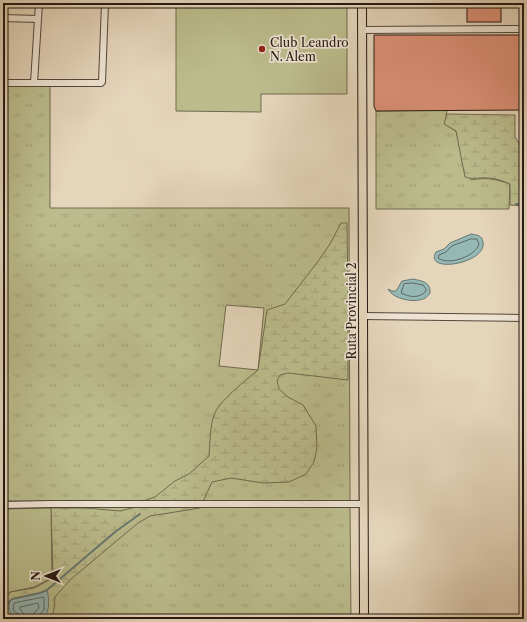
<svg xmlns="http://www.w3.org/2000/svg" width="527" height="622" font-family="'Libre Caslon Text',serif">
  <defs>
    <pattern id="grass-tufts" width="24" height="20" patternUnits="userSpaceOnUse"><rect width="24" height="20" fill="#bbbc8c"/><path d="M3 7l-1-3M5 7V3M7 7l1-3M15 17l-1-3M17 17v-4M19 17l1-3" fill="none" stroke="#a1a178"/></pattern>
    <pattern id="wetland-marsh" width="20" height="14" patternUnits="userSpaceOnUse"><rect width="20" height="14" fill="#bbbc8c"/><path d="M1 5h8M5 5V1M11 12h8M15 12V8" fill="none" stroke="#a1a178"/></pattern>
  </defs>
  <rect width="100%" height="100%" fill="#e5d5bb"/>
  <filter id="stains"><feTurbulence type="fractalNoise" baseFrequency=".005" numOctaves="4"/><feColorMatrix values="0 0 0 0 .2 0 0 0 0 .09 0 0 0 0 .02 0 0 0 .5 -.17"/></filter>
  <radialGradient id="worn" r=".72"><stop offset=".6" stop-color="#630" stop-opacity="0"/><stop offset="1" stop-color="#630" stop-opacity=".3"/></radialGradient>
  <g fill="url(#grass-tufts)" stroke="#706a4e" fill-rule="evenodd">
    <path d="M3,86H50V208H349L350,502L3,501ZM226,305L264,308L258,370L219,366Z"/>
    <path d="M447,110L445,124L456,131L461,151L471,180C487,177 495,179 510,184L509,209H376V111Z"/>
    <path d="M203,506L350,507L351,619H3V602L10,592L34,588L53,578L51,508Z"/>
  </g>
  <g fill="url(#wetland-marsh)" stroke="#706a4e">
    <path d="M447,114L515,115V137L524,151V206L510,205V184C503,181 495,178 488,178C479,177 474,180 465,177L456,131L444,124Z"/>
    <path d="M341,223H347L348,298V380L288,373L280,375L277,381L279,389L288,397L303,405L316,426L317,448L314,462L306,474L289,482L263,483L231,478L212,482L200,508L150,516L138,523L70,580L55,597L53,619H3V602L10,592L34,588L53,578L51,508H86L120,511L136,507L143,501L155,497L175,481L189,474L209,456C210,444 210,426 214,415C218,402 247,379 258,370L267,310L285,304L319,260L330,244Z"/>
  </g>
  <g fill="#bbbc8c" stroke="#706a4e">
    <path d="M176,3H347V94H261V112L176,111Z"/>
    <path d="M51,508L52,578L34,587L10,592L3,602V509Z"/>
  </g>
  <g fill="#96b8b4" stroke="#687872">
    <path d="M471,234C477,235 482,235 483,242C487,264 423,274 436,252L444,249L450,243Z"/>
    <path d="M413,279C422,281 431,282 430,293C428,296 426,298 423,299C413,303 393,299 388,289L392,291H396L402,281Z"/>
    <path d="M47,590C49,598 50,609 45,616C35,619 19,621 11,614L9,608L10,601L12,599L40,593Z"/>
  </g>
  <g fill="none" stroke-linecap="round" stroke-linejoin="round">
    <g stroke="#5d6862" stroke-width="1">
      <path d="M471,239H477L479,244C476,256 449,266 438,258L439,255L446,252L452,246Z"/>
      <path d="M413,283L423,285L426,289V291C419,299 409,297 401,293L404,284Z"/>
      <path d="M20,619L19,615L13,610L14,603L43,597L44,598V610L39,615L38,619"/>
      <path d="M25,619L24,614L20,609V607L38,603L39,608L34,613L33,619"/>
    </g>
    <g stroke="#687872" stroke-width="2">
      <path d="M516,204H524"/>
      <path d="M3,608L12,599L40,593L47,590L115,532L140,514"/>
    </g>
  </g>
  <g fill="#de9278" stroke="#241910">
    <rect x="467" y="3" width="34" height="19"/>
    <path d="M374,35H524V110L376,111L374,106Z"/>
  </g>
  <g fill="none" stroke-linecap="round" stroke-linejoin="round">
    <g stroke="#54483b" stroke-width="8">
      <g id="minor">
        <path d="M3,18L38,19"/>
        <path d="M362,30L524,29"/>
        <path d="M3,83H101L102,82L105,3"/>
        <path d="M34,83L39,3"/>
        <path d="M363,316L522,318L524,316"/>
        <path d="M3,505L51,504H364"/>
      </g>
    </g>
    <g stroke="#241910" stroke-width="10">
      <path id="major" d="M362,3L364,619"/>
    </g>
    <use href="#minor" stroke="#eee4d3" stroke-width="6"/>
    <use href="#major" stroke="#e5d5bb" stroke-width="8"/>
  </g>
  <circle fill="#8f2418" stroke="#eee4d3" stroke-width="1.5" cx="262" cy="49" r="4"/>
  <g text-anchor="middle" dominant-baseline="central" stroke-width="3.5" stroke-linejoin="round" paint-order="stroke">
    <g font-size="12" fill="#241910" stroke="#eee4d3" text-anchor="start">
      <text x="270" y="42">Club Leandro<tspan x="270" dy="14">N. Alem</tspan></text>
    </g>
    <g font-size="12" fill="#241910" stroke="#eee4d3">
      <text transform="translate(351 311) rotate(-90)">Ruta Provincial 2</text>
    </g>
  </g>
  <rect width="527" height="622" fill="none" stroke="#e5d5bb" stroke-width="16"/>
  <rect x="4" y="4" width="519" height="614" fill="none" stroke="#241910" stroke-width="2"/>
  <rect x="8" y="8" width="511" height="606" fill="none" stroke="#241910"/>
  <g transform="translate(46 576) rotate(270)" stroke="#eee4d3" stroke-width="3" paint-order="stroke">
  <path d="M0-3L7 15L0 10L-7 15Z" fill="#241910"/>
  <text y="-6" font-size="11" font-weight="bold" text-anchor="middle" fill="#241910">N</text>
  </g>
  <rect width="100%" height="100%" filter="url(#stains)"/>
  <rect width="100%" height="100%" fill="url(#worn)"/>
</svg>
